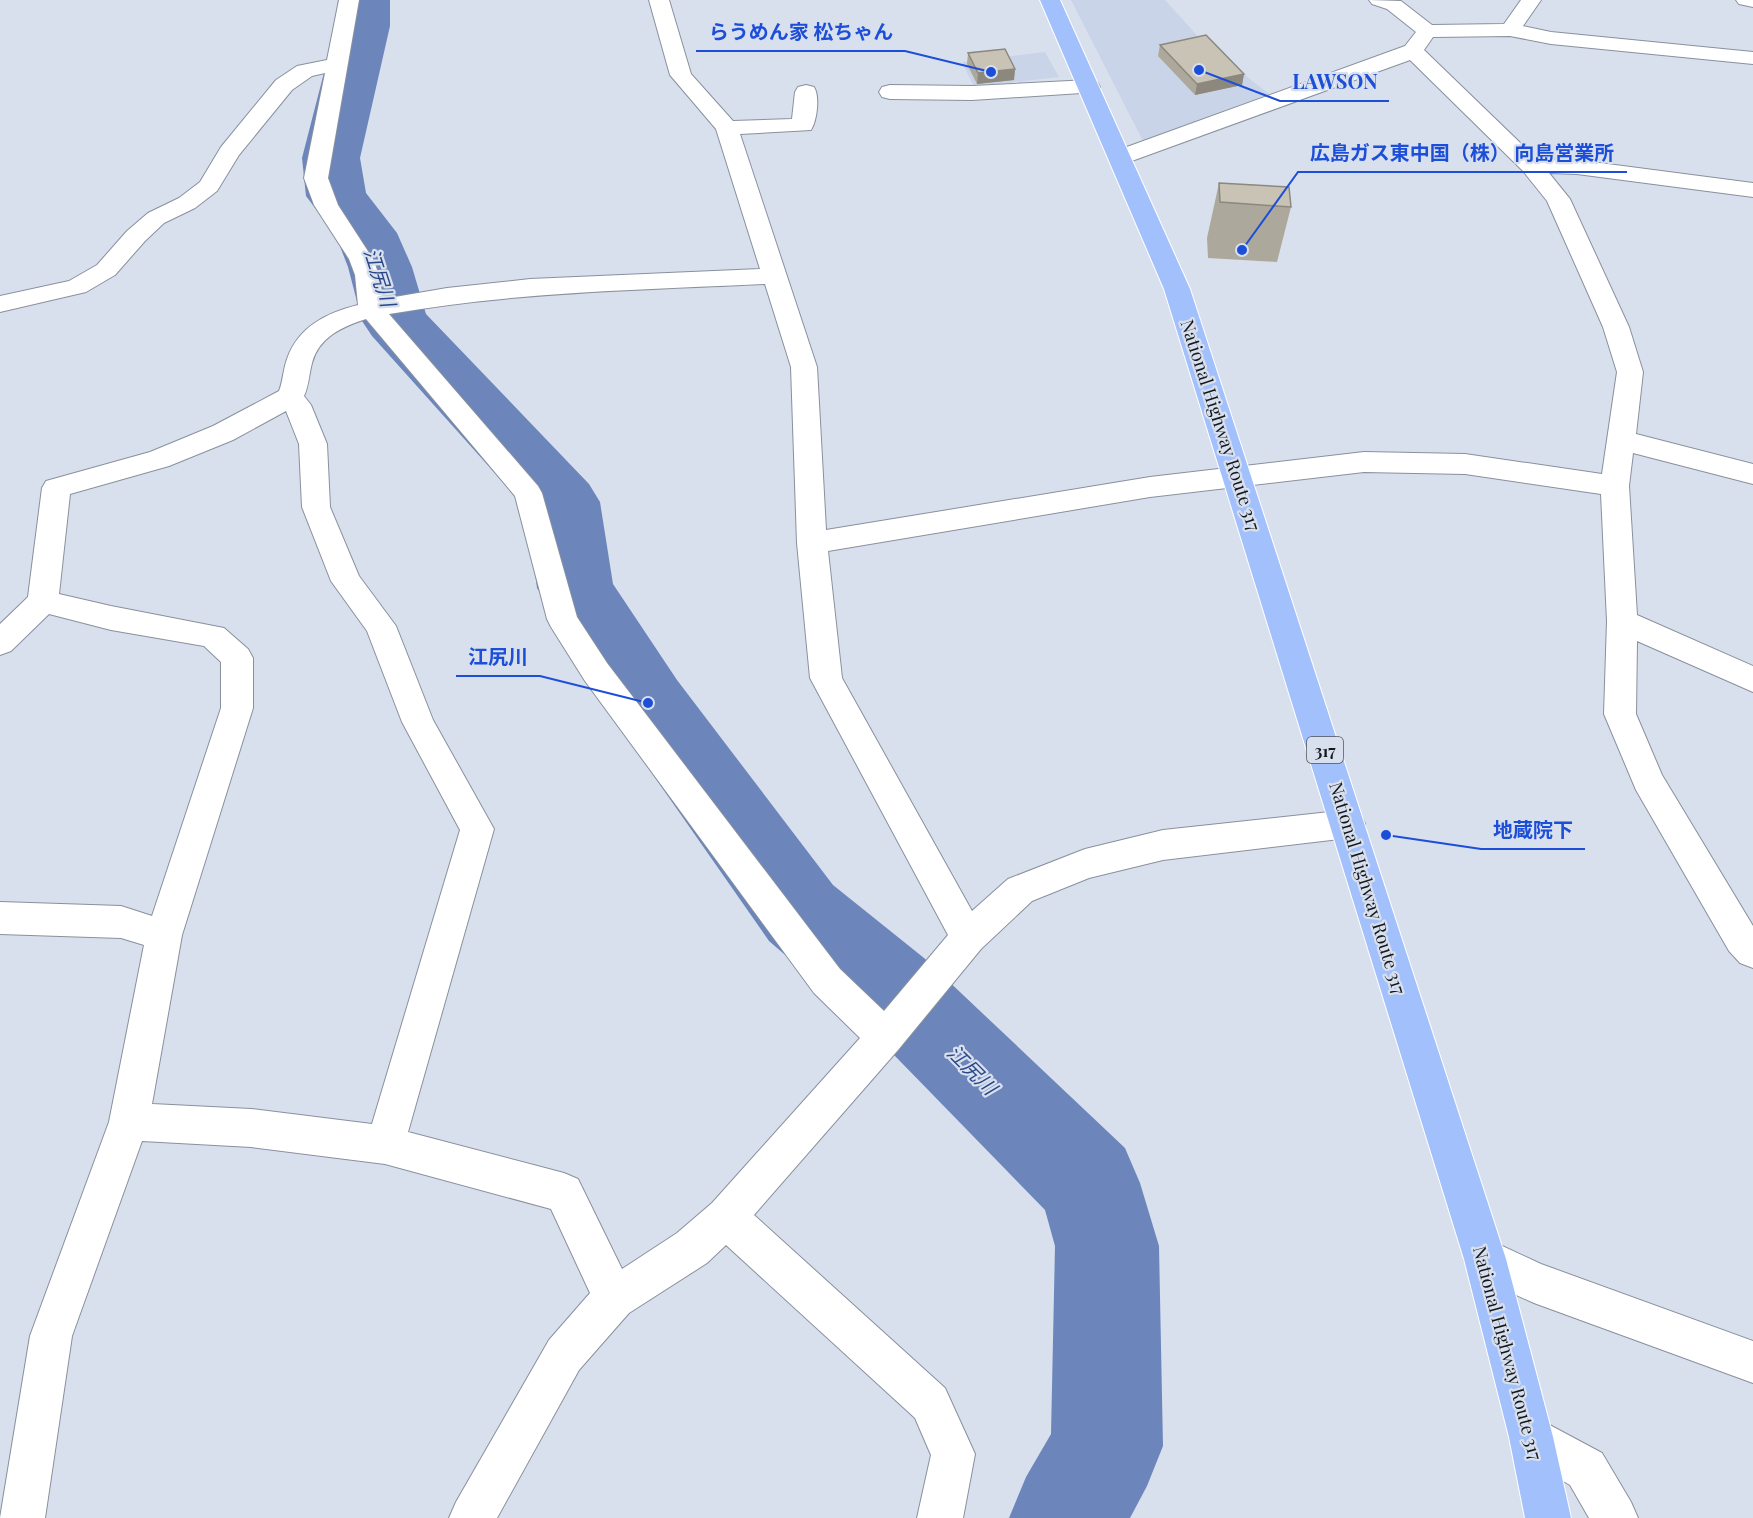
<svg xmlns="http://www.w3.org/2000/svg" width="1753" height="1518" font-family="'Playfair Display','Noto Sans JP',serif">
  <rect width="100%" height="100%" fill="#d8e0ee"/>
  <g fill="#c9d4e9">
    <path d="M1071,0H1165L1203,42L1269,94L1143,141Z"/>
    <path d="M1045,52L1059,77L974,87L962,62Z"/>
  </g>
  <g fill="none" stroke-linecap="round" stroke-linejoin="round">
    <path fill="#6c86bb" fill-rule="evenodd" d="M338,0H390V26L360,158L366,193L397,233L412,267L426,314L589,484L600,502L613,584L677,680L833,885L924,958L1125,1148L1140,1183L1159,1246L1163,1446L1147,1486L1130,1518H1009L1026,1477L1051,1434L1055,1246L1045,1210L858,1018L769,941L619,726L537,588L527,509L372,336L362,321L348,267L336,236L306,196L302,158L336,26Z"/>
    <g stroke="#89909d" stroke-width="2">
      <g id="street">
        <path d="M339,0H359L328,178L338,205L373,259L379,275L383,299L447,288L530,279L760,269L716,129L670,75L649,0H669L691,74L733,121L792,119L795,92L798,87L806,85L814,87C820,96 817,121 811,130L740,134L817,367L826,530L1150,477L1364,452L1465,454L1602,474L1617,372L1603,327L1547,201L1523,171L1410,60L1129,162L1121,164L1113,162L1109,157L1113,152L1405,46L1416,32L1387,9L1372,4L1369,0L1401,1L1432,25L1504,24L1521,0H1541L1523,26L1551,32L1753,52V64L1551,44L1510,36L1433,37L1424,50L1537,159L1577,160L1753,183V197L1577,174L1549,173L1570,199L1629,327L1643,372L1636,434L1753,464V484L1633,453L1629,486L1637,615L1753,666V692L1637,641L1636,714L1662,775L1753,926V968L1740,963L1729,951L1636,790L1604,714L1607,621L1601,494L1465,474L1364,472L1150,497L828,551L842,678L972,911L1008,879L1085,849L1163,830L1348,810L1360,814L1365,824L1360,834L1348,838L1163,860L1089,878L1032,901L981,949L898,1050L754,1215L945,1388L975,1454L963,1518H917L931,1455L915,1418L726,1245L707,1263L629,1313L579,1370L497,1518H449L456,1502L549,1340L590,1293L551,1209L385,1164L251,1147L142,1141L72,1336L45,1518H0L30,1336L109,1122L144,945L121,938L0,934V902L121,906L152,916L221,708V662L204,646L111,630L49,614L11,651L0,655V624L28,597L42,488L46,481L150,452L213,426L279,391C283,381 283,370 287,359C298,327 326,313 358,305L355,275L349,259L314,205L304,178L325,73L312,76L292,90L239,155L217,191L195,208L164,223L145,241L115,275L86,292L0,312V296L69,281L97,265L127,231L148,213L179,198L200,182L221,147L276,80L297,66L327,60ZM765,284L791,367L797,543L810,678L948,935L884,1011L840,969L607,663L577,617L542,493L538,486L389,314C514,292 639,290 765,284ZM366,319L515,496L547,619L551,627L585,681L814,993L860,1038L712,1203L677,1233L622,1269L578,1179L564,1173L408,1132L494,829L433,720L396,626L359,576L330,507L327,444L311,405L304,396C309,385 309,374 312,363C319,337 342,327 366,319ZM286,411L299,444L302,507L331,581L367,631L402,722L460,830L372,1124L251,1109L152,1104L182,935L253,708V658L248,649L224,628L111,606L59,594L70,494L169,466L233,440Z"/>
        <path d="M1736,0H1753V7L1739,4Z"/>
        <path d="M1089,80L1097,82L1100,87L1097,92L972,100L890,99L882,97L879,92L882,87L890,85L972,86Z"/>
        <path d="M1485,1238L1541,1264L1753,1341V1383L1534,1303L1470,1274L1464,1259L1470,1244Z"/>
        <path d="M1531,1415L1602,1453L1631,1502L1638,1518H1589L1570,1485L1515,1453L1509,1437L1515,1421Z"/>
      </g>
    </g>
    <g stroke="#fff" stroke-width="2">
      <path id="highway" d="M1040,0H1060L1190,289L1506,1259L1553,1437L1571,1518H1525L1509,1437L1464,1259L1164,289Z"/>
    </g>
    <use href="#street" fill="#fff" fill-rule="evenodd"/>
    <use href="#highway" fill="#a2c0fc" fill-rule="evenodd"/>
  </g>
  <g fill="#aca89b">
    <path d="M1160,45L1244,74L1242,85L1195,95L1158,56Z"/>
    <path d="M968,53L1015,69L1014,80L977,84L967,64Z"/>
    <path d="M1219,183L1291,207L1277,262L1208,258L1207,238Z"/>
  </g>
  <g fill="#8c887e">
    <path d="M1015,69L1014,80L977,84L978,73Z"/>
    <path d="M1244,74L1242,85L1195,95L1197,84Z"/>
  </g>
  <g fill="#c8c3b4" stroke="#8c887e" stroke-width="1.5">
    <path d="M1206,35L1244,74L1197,84L1160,45Z"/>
    <path d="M1005,49L1015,69L978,73L968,53Z"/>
    <path d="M1219,183L1289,187L1291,207L1220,202Z"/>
  </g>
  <g text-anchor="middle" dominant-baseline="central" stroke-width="4.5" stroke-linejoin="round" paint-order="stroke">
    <rect fill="#d8e0ee" stroke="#4f535b" stroke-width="1.5" x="1307" y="737" width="36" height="26" rx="4.5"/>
    <g font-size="16" font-weight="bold" fill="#14171c">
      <text x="1325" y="750">317</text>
    </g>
    <g font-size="18" fill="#14171c" stroke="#d8e0ee">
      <text transform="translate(1221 425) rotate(72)">National Highway Route 317</text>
      <text transform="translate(1368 888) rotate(73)">National Highway Route 317</text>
      <text transform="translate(1508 1353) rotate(75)">National Highway Route 317</text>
    </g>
    <g font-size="20" font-style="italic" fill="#2a4889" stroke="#d8e0ee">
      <text transform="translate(381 277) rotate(72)">江尻川</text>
      <text transform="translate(973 1069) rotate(45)">江尻川</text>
    </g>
  </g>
  <path fill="none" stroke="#1d4ed8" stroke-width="2" d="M991 72L905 51H696M1199 70L1280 101H1389M1242 250L1298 172H1627M648 703L540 676H456M1386 835L1481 849H1585"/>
  <g fill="#1d4ed8" stroke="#d8e0ee" stroke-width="2">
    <circle cx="991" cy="72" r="6"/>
    <circle cx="1199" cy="70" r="6"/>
    <circle cx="1242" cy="250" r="6"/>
    <circle cx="648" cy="703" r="6"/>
    <circle cx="1386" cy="835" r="6"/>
  </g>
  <g font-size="20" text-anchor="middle" font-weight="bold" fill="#1d4ed8" stroke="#d8e0ee" stroke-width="4.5" stroke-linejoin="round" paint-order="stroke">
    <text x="801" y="39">らうめん家 松ちゃん</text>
    <text x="1335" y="89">LAWSON</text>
    <text x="1462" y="160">広島ガス東中国（株） 向島営業所</text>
    <text x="498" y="664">江尻川</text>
    <text x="1533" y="837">地蔵院下</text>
  </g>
</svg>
